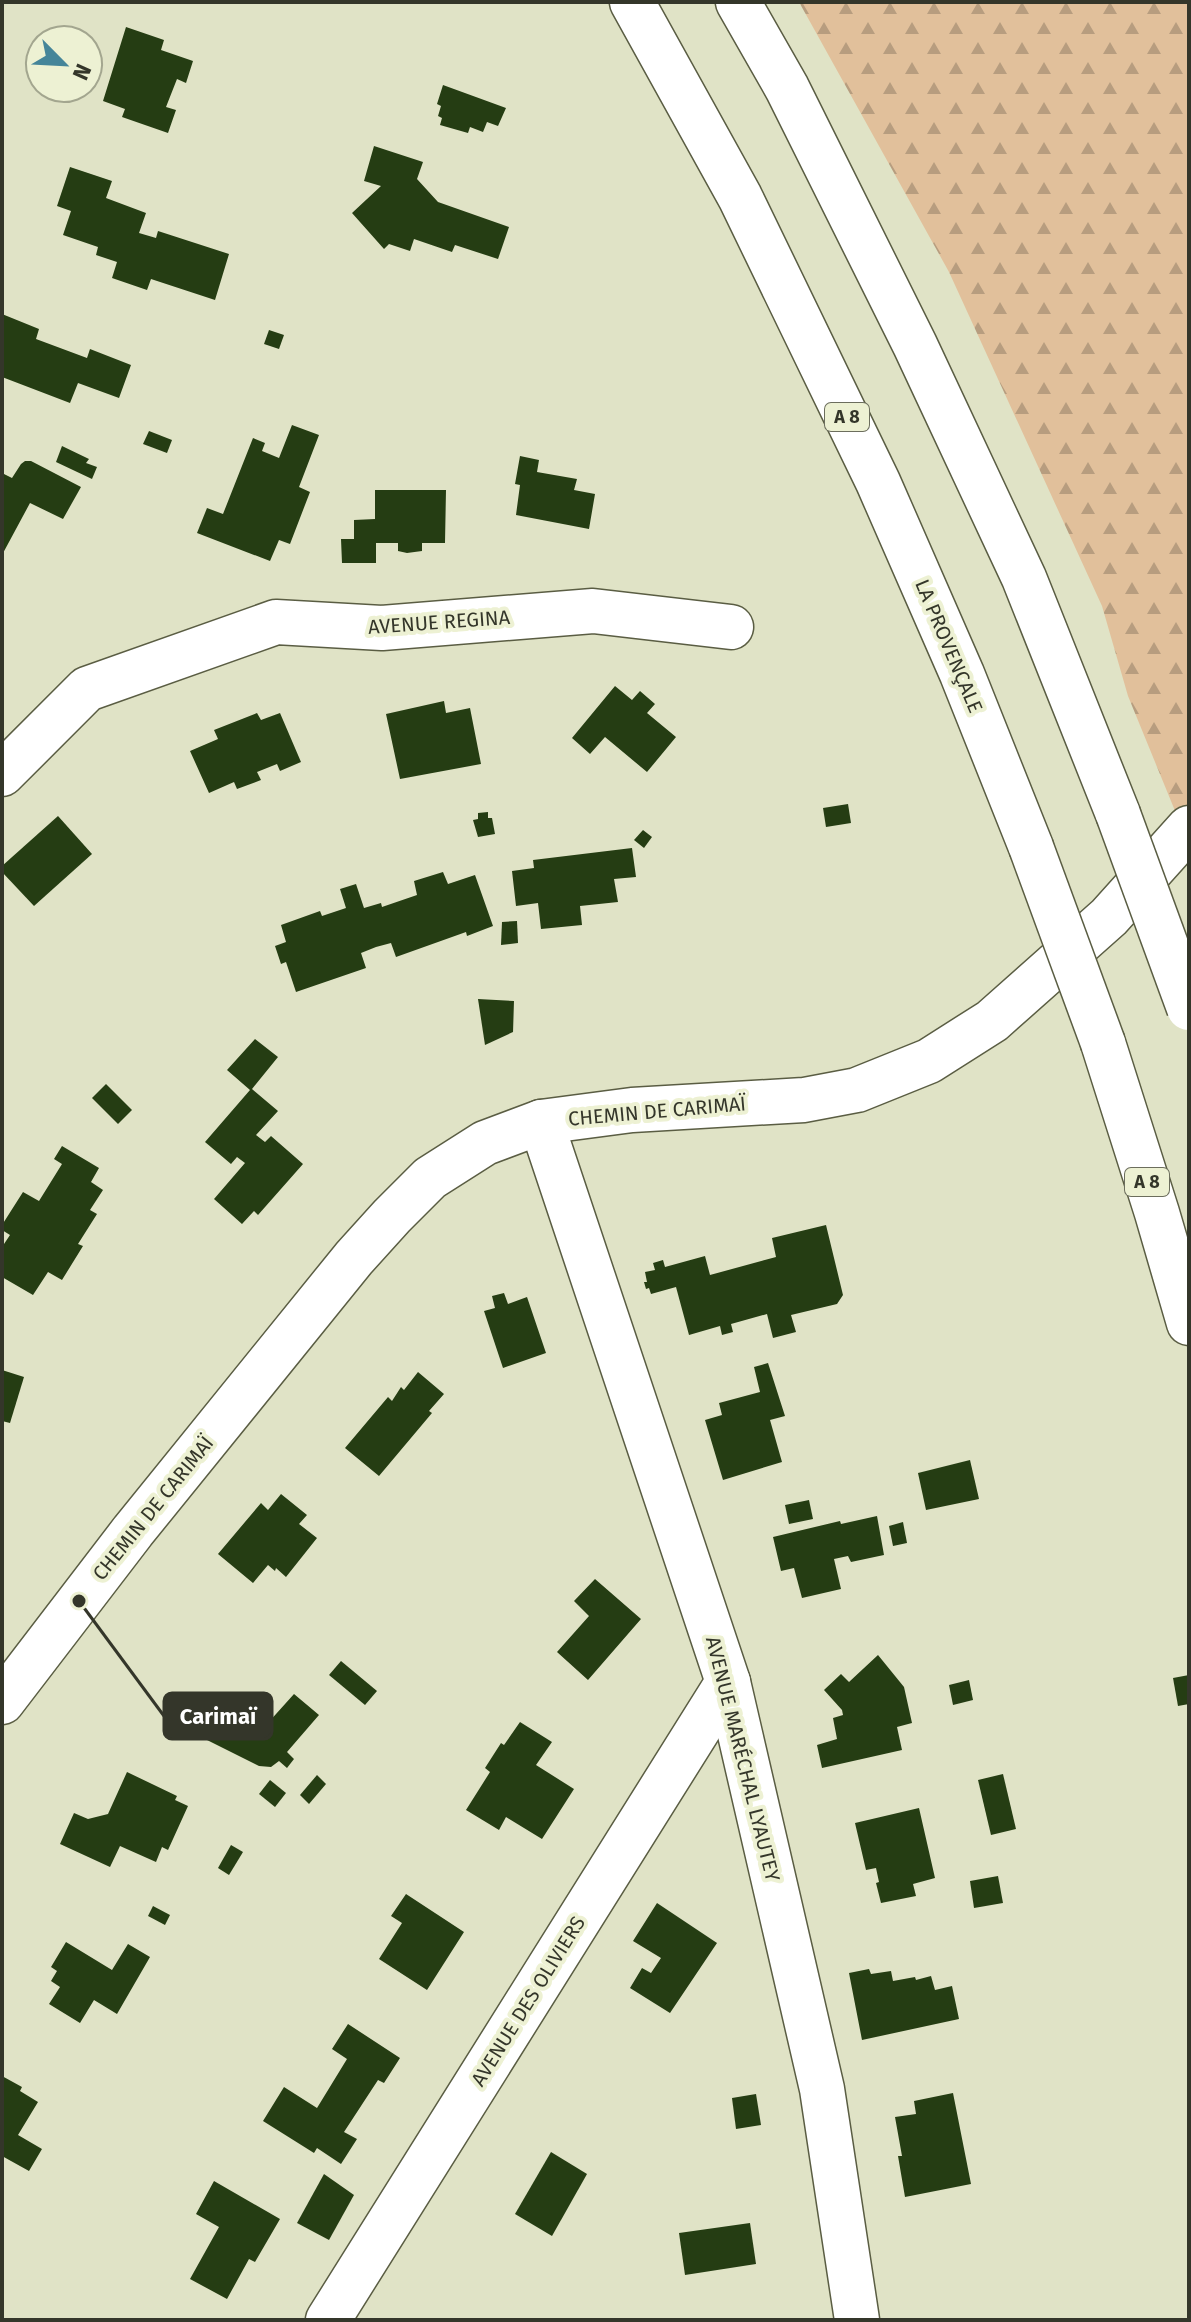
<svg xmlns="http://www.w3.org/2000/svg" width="1191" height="2322" font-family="'Fira Sans',sans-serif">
  <defs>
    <pattern id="forest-firs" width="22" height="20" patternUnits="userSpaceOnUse" patternTransform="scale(2)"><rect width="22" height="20" fill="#e1c09b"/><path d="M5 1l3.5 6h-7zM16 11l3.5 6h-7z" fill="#b79d7f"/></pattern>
  </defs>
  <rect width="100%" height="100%" fill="#e0e3c6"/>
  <path fill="url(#forest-firs)" d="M799,2H1189V845L1128,696L1102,606L949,272Z"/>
  <g fill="#253d13">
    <path d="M126,27L164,40L161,50L193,61L186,83L177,79L166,107L176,110L168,133L122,117L125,109L103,101Z"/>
    <path d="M443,85L506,108L498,126L487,122L483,132L470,127L468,133L440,125L442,118L438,116L441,106L437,104Z"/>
    <path d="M374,146L423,162L417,179L438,202L509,227L498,259L455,245L452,252L414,239L410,251L389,244L384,249L352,213L381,186L364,181Z"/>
    <path d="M70,167L112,181L106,198L146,213L139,233L156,238L158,231L229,254L215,300L151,279L147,290L112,278L117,262L96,255L98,247L63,235L71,211L57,206Z"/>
    <path d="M2,314L39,329L36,339L87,358L90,349L131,365L119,398L78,383L70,403L2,377Z"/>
    <path d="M269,330L284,335L279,349L264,344Z"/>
    <path d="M292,425L319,435L299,487L310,492L290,544L279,540L270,561L197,533L207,508L223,514L253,438L265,443L262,451L279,458Z"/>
    <path d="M149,431L172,440L167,453L143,444Z"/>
    <path d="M62,446L89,459L86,463L97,467L92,479L56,462Z"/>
    <path d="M520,456L539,460L537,472L577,479L574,490L595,494L589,529L516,515L520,485L515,484Z"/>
    <path d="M25,461H31L81,487L63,519L30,503L2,555V473L12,478L21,464Z"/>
    <path d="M375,490H446L445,543H422V551L407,553L398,551V543H376V563H342L341,539H354V520L375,519Z"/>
    <path d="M615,686L632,700L640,691L655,704L647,713L676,737L647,772L605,737L590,754L572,738Z"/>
    <path d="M444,701L446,713L470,708L481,764L400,779L386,714Z"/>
    <path d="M257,713L261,720L280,713L301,762L280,771L277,764L257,772L261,780L237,789L234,782L209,793L190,751L218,739L214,730Z"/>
    <path d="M848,804L851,823L826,827L823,808Z"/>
    <path d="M488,812V818H492L495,834L478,837L473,820L478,819V813Z"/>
    <path d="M58,816L92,854L34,906L2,872V866Z"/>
    <path d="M643,830L652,837L644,848L634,840Z"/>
    <path d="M632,848L636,877L614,879L618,902L580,906L582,925L541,929L538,903L516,906L512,871L534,868L533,860Z"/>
    <path d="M443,872L448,884L475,875L493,926L467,936L466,932L396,957L391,943L376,947L361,953L366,968L296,992L286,962L281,964L275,946L286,942L281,925L320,911L322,916L346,908L340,889L356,884L364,908L381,903L382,907L417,895L414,881Z"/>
    <path d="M517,921L518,943L501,945L502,922Z"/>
    <path d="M478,999L514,1001L513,1032L485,1045Z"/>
    <path d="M255,1039L278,1057L252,1089L278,1111L256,1135L265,1142L271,1136L303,1164L258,1215L254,1211L242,1224L214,1199L245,1163L237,1157L231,1164L205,1142L250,1090L227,1070Z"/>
    <path d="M106,1084L132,1110L118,1124L92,1098Z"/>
    <path d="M62,1146L99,1168L91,1182L103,1190L90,1210L97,1214L78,1244L83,1246L62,1280L48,1272L33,1295L2,1277V1247L10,1235L2,1230V1225L23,1192L39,1201L62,1164L54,1159Z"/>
    <path d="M826,1225L843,1295L837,1304L791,1315L796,1332L773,1338L767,1314L731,1324L733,1332L722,1335L720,1326L689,1335L676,1287L651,1294L649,1288L646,1289L644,1282H647L645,1272L655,1270L653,1263L663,1260L665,1267L705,1256L710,1275L776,1257L772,1238Z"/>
    <path d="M504,1293L508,1304L527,1297L546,1353L503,1368L484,1311L495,1308L492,1296Z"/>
    <path d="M768,1363L785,1416L770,1420L782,1462L723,1480L705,1420L722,1415L719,1403L760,1392L754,1367Z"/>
    <path d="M2,1370L24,1377L10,1423L2,1421Z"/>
    <path d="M418,1372L444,1394L429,1411L432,1413L379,1476L345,1448L388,1397L392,1401L401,1387L404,1390Z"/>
    <path d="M970,1460L979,1499L926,1510L918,1473Z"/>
    <path d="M281,1494L307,1515L299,1524L317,1538L286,1577L276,1568L275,1571L268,1565L253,1583L218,1554L261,1503L268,1510Z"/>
    <path d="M809,1500L813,1519L789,1524L785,1505Z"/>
    <path d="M877,1516L884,1555L851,1562L848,1556L834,1559L841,1589L802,1598L794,1568L781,1571L773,1537L840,1521L841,1524Z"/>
    <path d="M903,1522L907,1543L893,1546L889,1526Z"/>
    <path d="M595,1579L641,1619L588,1680L557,1652L589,1616L574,1601Z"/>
    <path d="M878,1655L904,1687L912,1723L897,1727L902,1750L822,1768L817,1745L837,1739L833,1718L843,1715L842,1710L824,1690L841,1674L849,1682Z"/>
    <path d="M341,1661L377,1691L365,1705L329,1675Z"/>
    <path d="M1189,1675V1704L1178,1706L1173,1678Z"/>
    <path d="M969,1680L973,1700L953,1705L949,1685Z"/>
    <path d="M294,1694L319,1715L287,1752L294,1759L287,1768L279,1761L271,1767L259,1766L163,1718L173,1699L204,1714L212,1698L267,1724Z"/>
    <path d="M520,1722L552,1742L536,1765L574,1789L542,1839L506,1817L499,1830L466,1810L490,1772L485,1768L501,1743L504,1745Z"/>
    <path d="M127,1772L177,1796L175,1800L188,1806L168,1850L162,1847L156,1862L120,1846L110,1867L60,1844L74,1813L88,1819L108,1814Z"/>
    <path d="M1003,1774L1016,1829L991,1835L978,1780Z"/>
    <path d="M317,1775L326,1784L309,1804L300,1795Z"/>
    <path d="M270,1780L286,1793L275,1807L259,1794Z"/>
    <path d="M919,1808L935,1878L913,1884L916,1896L881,1903L876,1883L879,1882L876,1868L866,1870L855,1823Z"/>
    <path d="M231,1845L243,1852L229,1875L218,1868Z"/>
    <path d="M998,1876L1003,1903L974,1908L970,1881Z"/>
    <path d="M406,1894L464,1932L427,1990L379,1959L402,1923L391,1916Z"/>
    <path d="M657,1903L717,1943L670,2013L630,1988L642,1968L651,1973L661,1958L633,1941Z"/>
    <path d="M153,1906L170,1915L165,1925L148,1916Z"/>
    <path d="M66,1942L112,1970L128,1944L150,1957L117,2014L94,2000L80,2023L49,2004L60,1987L51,1981L57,1971L51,1967Z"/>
    <path d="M869,1969L871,1974L891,1971L893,1981L915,1977L916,1980L931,1976L935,1990L952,1986L959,2019L862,2040L849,1973Z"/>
    <path d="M348,2024L400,2058L384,2083L378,2080L344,2132L357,2139L341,2164L317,2148L314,2153L263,2121L284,2087L317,2108L347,2059L332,2049Z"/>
    <path d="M2,2076L22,2087L20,2091L38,2102L18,2135L42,2149L29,2171L2,2156Z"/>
    <path d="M953,2093L971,2184L905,2197L898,2156H902L895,2117L916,2114L914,2101Z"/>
    <path d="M756,2094L761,2125L736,2129L732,2098Z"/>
    <path d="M551,2152L587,2174L552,2236L515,2214Z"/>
    <path d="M324,2174L354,2195L329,2240L297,2223Z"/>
    <path d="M214,2181L280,2219L255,2262L249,2259L227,2299L190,2279L219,2227L196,2214Z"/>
    <path d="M750,2223L756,2264L685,2275L679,2233Z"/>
  </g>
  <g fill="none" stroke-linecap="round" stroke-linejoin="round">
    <g stroke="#5a5d43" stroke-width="47">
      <g id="street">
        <path d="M2,774L87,689L276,622L382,628L593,611L731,627"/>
        <path d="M541,1122L728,1682L822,2089L857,2320"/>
        <path d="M328,2320L728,1682"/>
      </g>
    </g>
    <g stroke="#5a5d43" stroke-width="47">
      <path id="secondary" d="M2,1702L133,1531L354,1258L392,1216L430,1178L485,1143L541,1122L632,1110L804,1100L857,1090L929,1061L992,1021L1109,917L1189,828"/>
    </g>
    <g stroke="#5a5d43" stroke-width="47">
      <g id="highway">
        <path d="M632,2L740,197L878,482L962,674L1031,847"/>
        <path d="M738,2L787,88L915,345L1024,578L1118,814"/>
        <path d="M1103,1043L1157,1213L1189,1323"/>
      </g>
    </g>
    <use href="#street" stroke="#fff" stroke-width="44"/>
    <use href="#secondary" stroke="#fff" stroke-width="44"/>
    <use href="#highway" stroke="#fff" stroke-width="44"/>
    <g stroke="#5a5d43" stroke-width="47" stroke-linecap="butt">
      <g id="highway-bridge">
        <path d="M1118,814L1189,1008"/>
        <path d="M1031,847L1103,1043"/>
      </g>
    </g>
    <use href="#highway-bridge" stroke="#fff" stroke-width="44"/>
  </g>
  <g text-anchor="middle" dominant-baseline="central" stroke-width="8" stroke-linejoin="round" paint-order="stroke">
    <g fill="#edf1d3" stroke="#6c6e5d" stroke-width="2">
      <rect x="825" y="403" width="44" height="28" rx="6"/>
      <rect x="1125" y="1168" width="44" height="28" rx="6"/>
    </g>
    <g font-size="18" font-weight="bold" fill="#34362a">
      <text x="847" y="417">A 8</text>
      <text x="1147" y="1182">A 8</text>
    </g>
    <g font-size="20" fill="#34362a" stroke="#edf1d3">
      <text transform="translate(439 622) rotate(-4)">AVENUE REGINA</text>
      <text transform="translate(949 646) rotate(67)">LA PROVENÇALE</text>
      <text transform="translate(657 1111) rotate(-5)">CHEMIN DE CARIMAÏ</text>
      <text transform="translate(153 1508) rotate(-51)">CHEMIN DE CARIMAÏ</text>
      <text transform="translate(743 1759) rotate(76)">AVENUE MARÉCHAL LYAUTEY</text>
      <text transform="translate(528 2001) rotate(-58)">AVENUE DES OLIVIERS</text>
    </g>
  </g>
  <path fill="none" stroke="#34362a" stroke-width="3" d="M79 1601L164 1716"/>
  <circle fill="#34362a" stroke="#edf1d3" stroke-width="3" cx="79" cy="1601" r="8"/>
  <rect fill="#34362a" stroke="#34362a" stroke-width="3" x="164" y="1693" width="108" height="46" rx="8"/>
  <g font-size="22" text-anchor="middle" font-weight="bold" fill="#fff">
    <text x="218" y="1724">Carimaï</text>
  </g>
  <rect width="1191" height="2322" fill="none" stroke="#34362a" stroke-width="8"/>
  <g transform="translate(64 64) rotate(114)"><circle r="38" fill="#edf1d3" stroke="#a3a68f" stroke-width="2"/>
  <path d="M0-6L14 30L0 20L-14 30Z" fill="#458599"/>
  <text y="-12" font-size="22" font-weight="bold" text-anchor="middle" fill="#34362a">N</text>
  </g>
</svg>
